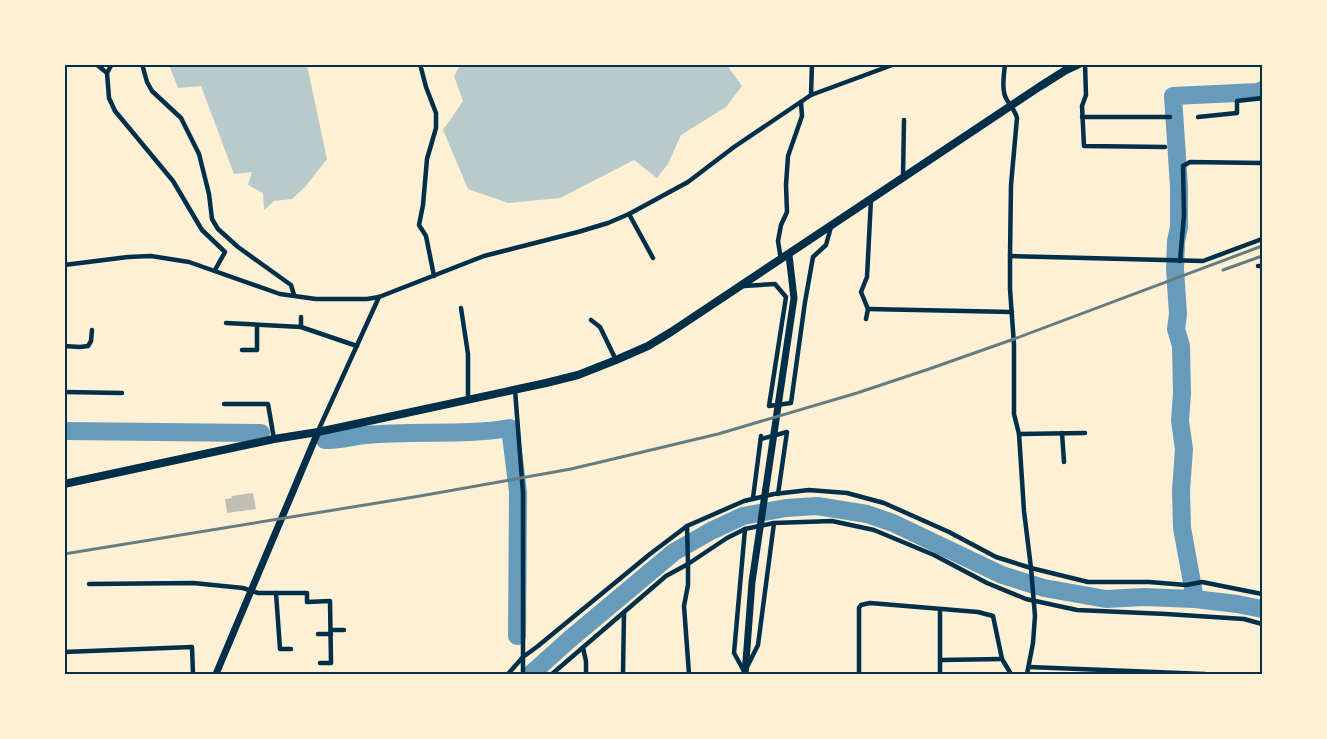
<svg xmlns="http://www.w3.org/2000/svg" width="1327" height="739" font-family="'Fira Sans Condensed',sans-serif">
  <rect width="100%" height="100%" fill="#fdf0d5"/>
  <g fill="#b9caca">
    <path d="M461,64L731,65L729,68L742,86L726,107L681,135L668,164L657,178L634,160L560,198L508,203L468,189L443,130L463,101L454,76Z"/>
    <path d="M169,65H307L327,159L305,187L292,199L274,201L264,210L263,193L248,185L252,172L234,174L201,86L178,88Z"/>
  </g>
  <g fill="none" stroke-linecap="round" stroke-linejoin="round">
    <g stroke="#669bbc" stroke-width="18">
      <path d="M64,431L261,433"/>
      <path d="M325,440C340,441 352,436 366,435C414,430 463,436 510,428L518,492L517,636"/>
      <path d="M1195,599L1182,528L1181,490L1184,449L1180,421L1182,393L1181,346L1176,329L1178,314L1175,269L1176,241L1179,227V187L1173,96L1259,92L1262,90"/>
      <path d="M531,674L570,639L674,552L711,531L743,516L786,508L817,506L867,514L893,523L1002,575L1044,588L1106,599L1144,597L1195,599L1237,604L1262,609"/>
    </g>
  </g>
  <path fill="#bec0b2" d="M253,493L256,509L227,513L225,499L232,498L231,496Z"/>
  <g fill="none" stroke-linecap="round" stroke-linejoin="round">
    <g stroke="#003049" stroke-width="4.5">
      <path d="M96,64L107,73"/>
      <path d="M112,64L107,73L109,98L115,111L173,181L202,230L225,252L215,270"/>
      <path d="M142,64L147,82L152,91L181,118L199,154L209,194L212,219L218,229L238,247L291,285L294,295"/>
      <path d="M420,64L426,87L436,113V128L427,159L423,205L419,225L426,236L434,276"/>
      <path d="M1005,64C1004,75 1001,91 1007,100C1011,107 1015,110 1017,118L1011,185L1010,256V289L1014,345V414L1019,434L1024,511L1031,568L1035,616L1033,643L1027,674"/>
      <path d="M1085,64L1086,95L1082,106L1084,146L1165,147"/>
      <path d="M811,95L812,64"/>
      <path d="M1082,117H1170"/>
      <path d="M1198,117L1237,113V101L1262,98"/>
      <path d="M903,178L904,120"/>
      <path d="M629,214L653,258"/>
      <path d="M1010,256L1203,261L1262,239"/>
      <path d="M781,260L778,241L781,225L787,212L786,185L788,156L802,116L801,102"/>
      <path d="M1180,261L1184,215L1183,166L1190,162L1262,163"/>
      <path d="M64,265L128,257L151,256L189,262L280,294L316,299H367L379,297L484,256L578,232L608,223L629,214L688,182L734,147L811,95L895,64"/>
      <path d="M1258,266H1262"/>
      <path d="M744,286L775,284L786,297L769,406L791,403L805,302L813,257L826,245L831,227"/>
      <path d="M461,308L468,354V400"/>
      <path d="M868,309L1012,312"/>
      <path d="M866,319L868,309L861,292L867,277L871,199"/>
      <path d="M591,320L600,327L616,360"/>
      <path d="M226,323L301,327L357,346"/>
      <path d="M301,327V317"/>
      <path d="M64,346L80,347L88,346L91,341L92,330"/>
      <path d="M242,350H257V325"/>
      <path d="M515,390L523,493V674"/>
      <path d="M64,392L122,393"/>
      <path d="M224,404H268L274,439"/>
      <path d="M318,431L379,297"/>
      <path d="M1062,433L1064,462"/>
      <path d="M1019,434L1085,433"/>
      <path d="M761,439L787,432L778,494"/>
      <path d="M753,498L761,436"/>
      <path d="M687,526L688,564L727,538L745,529L774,523L832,521L874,530L934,555L987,583L1026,599L1077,610L1166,614L1244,619L1262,624"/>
      <path d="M89,584L193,583L243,588L258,593H307V602L330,601L331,663H320"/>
      <path d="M276,593L280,649H291"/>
      <path d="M331,630H344"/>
      <path d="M318,634H331"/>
      <path d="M583,648L586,661V674"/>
      <path d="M64,652L192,647L193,674"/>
      <path d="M941,660L1002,659"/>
      <path d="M747,667L758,645L774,523"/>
      <path d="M1029,667L1205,674"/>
      <path d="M745,673L734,653L745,529"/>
      <path d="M508,674L523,657L538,646L650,554L687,526L744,501L774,494L809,490L847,493L884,503L949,532L996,557L1031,568L1088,582H1149L1186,585L1202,582L1262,594"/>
      <path d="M552,674L666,576L688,564V585L684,606L689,674"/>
      <path d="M623,674L624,613"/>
      <path d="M859,674V608L861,605L870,603L978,612L993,616L1002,659L1011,674"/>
      <path d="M940,674V610"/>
    </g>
    <g stroke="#003049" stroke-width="7">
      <path d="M216,674L318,432"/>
      <path d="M745,674L752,582L794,298L789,255"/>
    </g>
    <path stroke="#003049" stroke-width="8" d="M64,484L274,439L318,432L546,383L578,375L616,360L648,346L671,332L1039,87L1066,70L1079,64"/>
    <g stroke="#657d81" stroke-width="3">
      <path d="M1223,270L1262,256"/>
      <path d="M64,554L420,496L571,469L718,434L857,393L929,369L1014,339L1262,246"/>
    </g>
  </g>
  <rect width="1327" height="739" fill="none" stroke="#fdf0d5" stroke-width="132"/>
  <rect x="66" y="66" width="1195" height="607" fill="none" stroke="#003049" stroke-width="2"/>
</svg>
